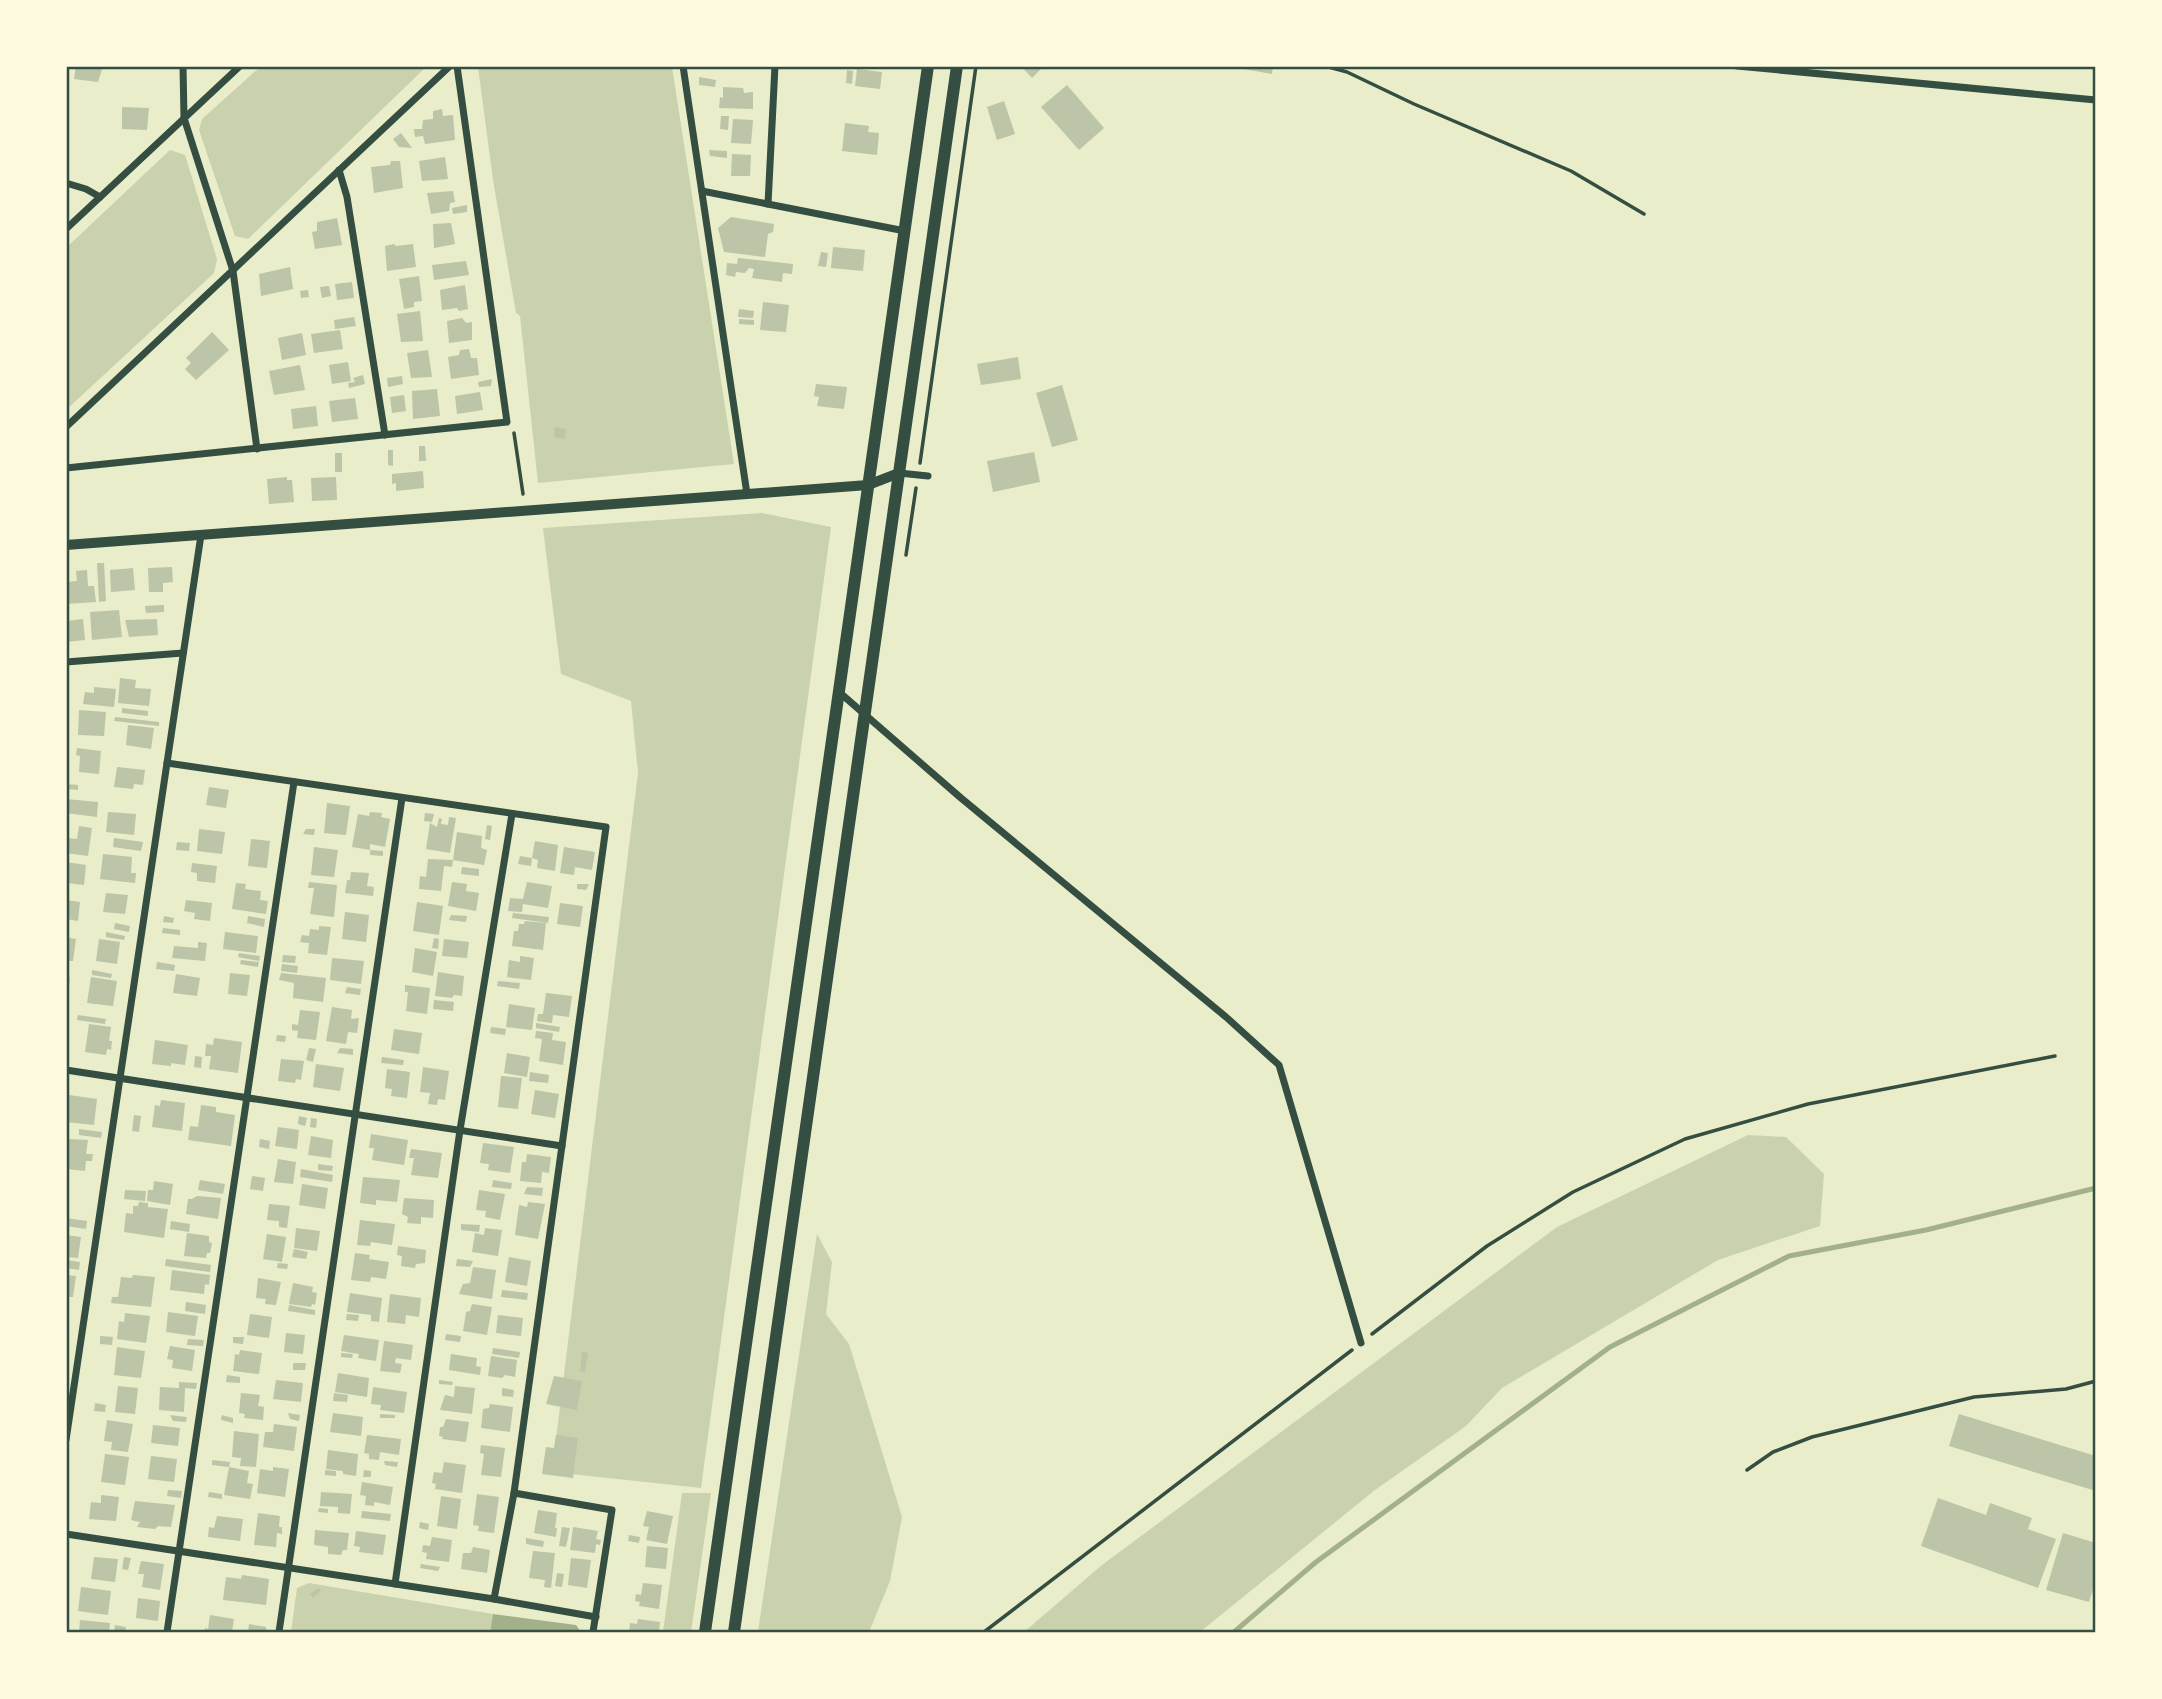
<svg xmlns="http://www.w3.org/2000/svg" width="2162" height="1699" font-family="'Asap Condensed',sans-serif">
  <rect width="100%" height="100%" fill="#e9edc9"/>
  <g fill="#cad2ad">
    <path d="M260,67H426L248,239L235,236L199,130L202,119Z"/>
    <path d="M478,67H672L734,464L538,483L520,316L516,313L493,180Z"/>
    <path d="M170,150L185,155L217,259L214,273L67,409V247Z"/>
    <path d="M762,513L831,527L701,1488L552,1472L638,773L631,701L561,674L543,528Z"/>
    <path d="M1748,1135L1786,1137L1824,1174L1820,1226L1718,1260L1502,1388L1466,1426L1375,1490L1200,1632H1024L1102,1565L1557,1227Z"/>
    <path d="M817,1234L832,1262L826,1314L849,1344L902,1517L890,1581L869,1632H758Z"/>
    <path d="M682,1493H711L691,1632H663Z"/>
    <path d="M309,1583L493,1614L490,1632H291L297,1588Z"/>
  </g>
  <path fill="#a3b18a" d="M493,1614L576,1625L581,1632H490Z"/>
  <g fill="none" stroke-linecap="round" stroke-linejoin="round">
    <path stroke="#a3b18a" stroke-width="5" d="M1234,1632L1316,1562L1610,1347L1789,1256L1926,1230L2096,1188"/>
  </g>
  <g fill="#bcc5a7">
    <path d="M76,66H103L98,82L74,79Z"/>
    <path d="M1021,66H1044L1032,78Z"/>
    <path d="M1227,66H1273L1272,74Z"/>
    <path d="M857,69L882,72L880,89L855,86Z"/>
    <path d="M847,70L853,71L852,84L846,83Z"/>
    <path d="M699,77L716,80L715,87L699,85Z"/>
    <path d="M1067,85L1104,128L1079,150L1041,107Z"/>
    <path d="M723,87L743,88L744,93L753,92V109L719,108L720,97L723,98Z"/>
    <path d="M1004,101L1015,134L997,140L987,107Z"/>
    <path d="M122,107L149,108L147,130L122,129Z"/>
    <path d="M442,109L443,116L453,115L455,140L425,144L423,136L415,137L414,129H422L423,120L433,119V111Z"/>
    <path d="M721,116H729L728,130L720,129Z"/>
    <path d="M733,119L753,120L751,144L731,143Z"/>
    <path d="M845,123L869,126L868,132L879,133L877,155L842,151Z"/>
    <path d="M401,133L412,148L399,147L393,139Z"/>
    <path d="M709,150L727,151V158L710,156Z"/>
    <path d="M732,154L751,155L750,176H731Z"/>
    <path d="M445,157L448,179L422,181L419,161Z"/>
    <path d="M391,161H400L403,188L374,193L371,167L390,165Z"/>
    <path d="M453,191L455,202L450,203L449,211L431,214L427,193Z"/>
    <path d="M467,205V212L453,214L452,208Z"/>
    <path d="M731,217L774,224L773,232L768,234L765,257L724,252L718,228Z"/>
    <path d="M337,218L342,245L315,249L312,232L317,231V222Z"/>
    <path d="M451,223L455,244L434,248L433,224Z"/>
    <path d="M394,244L396,246L413,244L416,267L387,271L385,246Z"/>
    <path d="M833,247L865,250L863,271L831,268Z"/>
    <path d="M821,252L828,253L826,267L818,266Z"/>
    <path d="M738,258L793,264L792,274L783,273L782,282L752,278L754,269L749,268L745,273L736,272L735,277L726,275L727,263L737,264Z"/>
    <path d="M466,261L469,275L434,280L432,265Z"/>
    <path d="M290,267L293,289L261,296L259,274Z"/>
    <path d="M419,276L422,301L414,302V307L404,309L399,279Z"/>
    <path d="M352,282L354,298L337,300L335,284Z"/>
    <path d="M465,285L468,309L459,311L457,308L442,310L440,290Z"/>
    <path d="M329,286L331,296L322,298L320,287Z"/>
    <path d="M308,290L309,297L301,298L300,291Z"/>
    <path d="M763,302L789,305L786,332L760,330Z"/>
    <path d="M739,309L754,311L753,318L738,317Z"/>
    <path d="M420,311L423,341L401,342L397,314Z"/>
    <path d="M354,317L356,326L335,329L334,320Z"/>
    <path d="M462,318L466,323L472,322V340L449,343L447,321Z"/>
    <path d="M739,319L754,320V325L739,324Z"/>
    <path d="M340,330L343,349L314,353L311,334Z"/>
    <path d="M212,332L229,350L196,380L185,369L191,363L186,358Z"/>
    <path d="M302,333L306,355L282,360L278,338Z"/>
    <path d="M469,349L471,358H477L479,375L451,379L448,357L459,355L460,350Z"/>
    <path d="M428,350L432,377L411,378L407,353Z"/>
    <path d="M1018,357L1021,379L981,385L977,364Z"/>
    <path d="M348,362L351,381L332,384L329,365Z"/>
    <path d="M300,365L305,390L274,395L269,371Z"/>
    <path d="M363,375L365,384L349,388L348,383L355,382L353,378Z"/>
    <path d="M402,376L403,384L388,387L387,378Z"/>
    <path d="M492,379L491,386L479,387L478,382Z"/>
    <path d="M816,384L847,387L844,409L817,406L819,397L814,396Z"/>
    <path d="M1062,385L1078,440L1052,447L1036,393Z"/>
    <path d="M437,389L440,416L413,419L412,391Z"/>
    <path d="M480,392L483,410L457,414L455,396Z"/>
    <path d="M404,395L406,411L392,413L390,397Z"/>
    <path d="M355,398L358,419L332,422L329,401Z"/>
    <path d="M316,406L318,426L293,429L291,409Z"/>
    <path d="M555,427L566,429L565,439L554,437Z"/>
    <path d="M419,446H425L426,461H419Z"/>
    <path d="M388,450H393V466L388,465Z"/>
    <path d="M1034,452L1040,482L993,492L987,461Z"/>
    <rect x="335" y="453" width="7" height="19"/>
    <path d="M423,471L424,488L396,491V483L392,484V474Z"/>
    <path d="M287,477V480H292L294,502L269,504L267,479Z"/>
    <path d="M336,477L337,500L312,501L311,478Z"/>
    <path d="M97,563H104L106,601L99,602Z"/>
    <path d="M172,567L173,582L163,583V592H149L148,568Z"/>
    <path d="M133,568L135,590L111,592L110,570Z"/>
    <path d="M87,570L88,586H94L96,602L66,604V582L77,581L76,571Z"/>
    <path d="M164,605V612L146,613L145,606Z"/>
    <path d="M119,610L122,637L92,640L90,612Z"/>
    <path d="M83,619L85,640L66,642V621Z"/>
    <path d="M157,619L158,635L129,637L125,620Z"/>
    <path d="M120,678L136,680L135,688L151,689L149,706L118,703Z"/>
    <path d="M94,687L116,689L114,707L83,704L85,692L94,693Z"/>
    <path d="M122,708L148,711V716L122,713Z"/>
    <path d="M79,710L106,712L104,736L78,735Z"/>
    <path d="M115,717L159,722V726L114,721Z"/>
    <path d="M128,725L154,728L151,749L126,745Z"/>
    <path d="M77,748L101,751L99,774L79,772L80,756L76,755Z"/>
    <path d="M117,767L145,770L143,785L134,784L133,789L114,787Z"/>
    <path d="M66,784L78,785V790L66,789Z"/>
    <path d="M209,787L229,790L226,808L206,805Z"/>
    <path d="M66,799L98,802L97,817L66,813Z"/>
    <path d="M327,803L350,806L346,835L324,833Z"/>
    <path d="M108,812L136,814L134,835L106,832Z"/>
    <path d="M370,812L382,813L381,817L390,819L385,847L370,844V850L352,847L358,814L369,816Z"/>
    <path d="M425,813L434,814L432,822L424,821Z"/>
    <path d="M449,817L456,818L450,853L426,849L430,823L437,827L439,818L442,819L441,824L448,825Z"/>
    <path d="M487,825L492,826L490,840L485,839Z"/>
    <path d="M79,826L92,828L88,856L66,853V838L77,839Z"/>
    <path d="M199,829L225,832L222,854L197,851Z"/>
    <path d="M306,829H315L314,835L303,834Z"/>
    <path d="M457,832L482,836L481,848L487,850L484,865L453,860Z"/>
    <path d="M114,838L143,842L141,851L113,847Z"/>
    <path d="M251,839L270,841L267,868L248,866Z"/>
    <path d="M535,841L558,845L555,871L537,868L538,860L532,858L531,866L518,864L520,856L532,858Z"/>
    <path d="M177,842L190,843L189,851L176,850Z"/>
    <path d="M314,847L338,850L334,877L311,875Z"/>
    <path d="M564,847L595,852L592,870L575,867L574,875L560,873Z"/>
    <path d="M370,850L383,851V856L370,855Z"/>
    <path d="M103,854L132,857L131,873H136L135,883L100,879Z"/>
    <path d="M428,859L453,860L452,867L444,866L441,891L419,889L420,876L426,877Z"/>
    <path d="M66,862L86,865L84,885L66,883Z"/>
    <path d="M192,863L217,866L215,883L197,881V873L191,872Z"/>
    <path d="M462,867L479,869V876L461,874Z"/>
    <path d="M351,872L369,873L367,886L374,887L373,896L345,893L347,880H350Z"/>
    <path d="M309,882L337,885L334,917L310,914L314,888H308Z"/>
    <path d="M452,882L467,884L466,891L479,893L476,911L448,906Z"/>
    <path d="M527,882L552,886L548,908L523,904L522,912L508,911L510,898L523,899Z"/>
    <path d="M236,883L246,884L245,889L261,891L260,900L268,901L266,914L232,909Z"/>
    <path d="M577,884H589L586,890L577,889Z"/>
    <path d="M106,893L128,895L125,914L103,912Z"/>
    <path d="M66,900L80,902L78,921L66,919Z"/>
    <path d="M186,900L212,903L210,921L194,919L195,913L184,911Z"/>
    <path d="M417,902L443,906L439,935L413,931Z"/>
    <path d="M560,903L583,906L580,927L557,924Z"/>
    <path d="M345,912L369,915L366,942L342,939Z"/>
    <path d="M513,913L549,917L548,923L512,918Z"/>
    <path d="M451,915L467,916L466,922L449,920Z"/>
    <path d="M164,916L174,918L173,923L163,922Z"/>
    <path d="M248,916L265,919L264,927L247,923Z"/>
    <path d="M525,921L546,923L543,950L512,946L514,931H518L519,924H524Z"/>
    <path d="M115,923L130,926L129,932L114,929Z"/>
    <path d="M319,926L331,927L327,955L308,953L309,943L300,942L302,935L309,936L310,929L319,930Z"/>
    <path d="M163,928L180,930V935L162,933Z"/>
    <path d="M106,932L125,936L124,940L106,937Z"/>
    <path d="M225,932L258,936L256,953L223,949Z"/>
    <path d="M66,937L76,939L73,961H66Z"/>
    <path d="M434,938L439,939L438,949L432,948Z"/>
    <path d="M99,939L120,942L117,964L96,961Z"/>
    <path d="M444,939L469,942L467,958L442,956Z"/>
    <path d="M198,942L207,943L205,961L172,958L174,946L198,948Z"/>
    <path d="M415,948L437,952L433,976L412,972Z"/>
    <path d="M239,953L260,956L259,961L238,957Z"/>
    <path d="M283,955L296,956L295,963L282,962Z"/>
    <path d="M520,956L534,958L531,980L507,977L509,960L520,962Z"/>
    <path d="M332,958L364,961L361,984L330,980Z"/>
    <path d="M241,960L259,962L258,967L240,964Z"/>
    <path d="M157,962L175,965L174,971L156,969Z"/>
    <path d="M282,964L298,966L297,973L281,971Z"/>
    <path d="M92,970L112,974L111,978L92,975Z"/>
    <path d="M438,972L464,976L462,996L454,995L452,998L435,996Z"/>
    <path d="M230,973L250,975L247,996L228,994Z"/>
    <path d="M281,973L326,978L323,1002L293,998L294,983L279,980Z"/>
    <path d="M176,974L200,978L197,996L173,993Z"/>
    <path d="M66,977H70L68,995H66Z"/>
    <path d="M91,977L117,981L113,1006L87,1003Z"/>
    <path d="M498,981L520,983L519,989L497,986Z"/>
    <path d="M405,985L430,988L427,1014L406,1011L408,992H405Z"/>
    <path d="M347,987L361,989L360,995L345,993Z"/>
    <path d="M546,993L572,996L569,1017L553,1015L552,1023L537,1021L538,1014H543Z"/>
    <path d="M434,1000L454,1002L453,1011L433,1009Z"/>
    <path d="M509,1004L535,1008L532,1030L506,1027Z"/>
    <path d="M332,1007L352,1010L351,1019L359,1018L357,1033L348,1032L346,1044L326,1041Z"/>
    <path d="M300,1010L320,1012L316,1040L297,1038L298,1031L292,1030V1024L298,1025Z"/>
    <path d="M78,1015L106,1019L105,1024L77,1020Z"/>
    <path d="M536,1023L560,1027L559,1032L536,1028Z"/>
    <path d="M89,1024L111,1027L109,1041H112L111,1050L107,1049L106,1055L85,1052Z"/>
    <path d="M491,1027L506,1029L505,1035L490,1033Z"/>
    <path d="M394,1029L422,1033L419,1054L391,1050Z"/>
    <path d="M536,1031L553,1033L552,1040L566,1042L563,1065L539,1061L542,1039L535,1038Z"/>
    <path d="M277,1035L286,1036L285,1042L276,1041Z"/>
    <path d="M214,1038L242,1042L238,1073L209,1069L211,1056H205L206,1044L213,1045Z"/>
    <path d="M155,1040L188,1045L185,1065L171,1063V1066L152,1064Z"/>
    <path d="M309,1048L316,1049L313,1062L306,1060Z"/>
    <path d="M340,1048L353,1049V1055L337,1053Z"/>
    <path d="M507,1053L530,1057L527,1077L504,1073Z"/>
    <path d="M195,1056L202,1057L201,1068L194,1067Z"/>
    <path d="M382,1057L404,1060L403,1065L381,1063Z"/>
    <path d="M281,1059L304,1061L301,1080L296,1079L295,1083L278,1081Z"/>
    <path d="M316,1064L344,1068L340,1091L313,1087Z"/>
    <path d="M423,1067L449,1071L445,1100L438,1099L437,1105L428,1104L430,1093L420,1092Z"/>
    <path d="M387,1069L410,1072L407,1098L391,1096L392,1089L385,1088Z"/>
    <path d="M530,1072L549,1075L548,1083L529,1081Z"/>
    <path d="M501,1076L522,1078L518,1109L498,1107Z"/>
    <path d="M535,1090L559,1094L555,1118L531,1114Z"/>
    <path d="M69,1095L97,1099L94,1125L66,1122Z"/>
    <path d="M161,1100L185,1103L182,1131L152,1127L155,1105L160,1106Z"/>
    <path d="M201,1105L216,1107V1112L235,1115L231,1146L188,1140L190,1126L198,1127Z"/>
    <path d="M134,1115L141,1116L139,1132L132,1131Z"/>
    <path d="M299,1116L307,1118L305,1126L298,1124Z"/>
    <path d="M311,1118L317,1119L316,1128L310,1127Z"/>
    <path d="M278,1127L299,1130L297,1149L275,1146Z"/>
    <path d="M79,1129L102,1132L101,1138L79,1135Z"/>
    <path d="M371,1134L408,1140L404,1165L372,1160L374,1148H369Z"/>
    <path d="M311,1136L333,1140L331,1158L308,1155Z"/>
    <path d="M69,1139L88,1140L86,1154H93L92,1161H86L85,1171L66,1169Z"/>
    <path d="M260,1139L270,1141L269,1149L259,1147Z"/>
    <path d="M483,1143L514,1147L510,1173L488,1170L489,1164L480,1163Z"/>
    <path d="M411,1149L442,1153L438,1178L411,1175L414,1158H409Z"/>
    <path d="M527,1154L551,1157L549,1173L542,1172L541,1183L520,1181L522,1162H526Z"/>
    <path d="M278,1159L296,1162L293,1184L274,1182Z"/>
    <path d="M318,1164L333,1166L332,1171L318,1170Z"/>
    <path d="M301,1169L333,1175L332,1182L300,1177Z"/>
    <path d="M252,1176L265,1178L263,1191L250,1189Z"/>
    <path d="M363,1177L400,1180L397,1202L376,1200V1205L360,1203Z"/>
    <path d="M200,1180L225,1184L223,1194L198,1190Z"/>
    <path d="M493,1180L512,1183L511,1189L492,1187Z"/>
    <path d="M154,1181L173,1184L170,1205L147,1201L148,1190H153Z"/>
    <path d="M302,1184L328,1188L325,1209L299,1205Z"/>
    <path d="M527,1187L543,1188L542,1196L524,1194Z"/>
    <path d="M125,1190L146,1191L145,1201L124,1199Z"/>
    <path d="M479,1190L505,1194L500,1220L485,1217L486,1211L476,1210Z"/>
    <path d="M197,1196L221,1198L218,1219L186,1214L188,1199H192Z"/>
    <path d="M404,1198L434,1200L433,1218L421,1217V1224L407,1223L408,1217L402,1214Z"/>
    <path d="M139,1202L148,1203V1207L168,1209L164,1238L124,1232L126,1213L133,1214V1206H138Z"/>
    <path d="M528,1202L545,1204L538,1239L515,1235L519,1205L527,1207Z"/>
    <path d="M269,1204L290,1206L287,1228L279,1227V1221L267,1220Z"/>
    <path d="M66,1218L87,1221L86,1229L66,1226Z"/>
    <path d="M360,1220L395,1224L392,1245L371,1242L370,1246L357,1245Z"/>
    <path d="M171,1221L190,1224L189,1232L170,1229Z"/>
    <path d="M461,1224L480,1225L479,1232L461,1230Z"/>
    <path d="M296,1228L320,1231L317,1251L294,1248Z"/>
    <path d="M485,1228L502,1230L498,1256L472,1252L475,1233L484,1235Z"/>
    <path d="M187,1233L209,1236V1242L212,1243L210,1253H207L206,1258L184,1256Z"/>
    <path d="M267,1234L286,1237L282,1262L263,1259Z"/>
    <path d="M66,1235L81,1237L78,1258L66,1257Z"/>
    <path d="M398,1246L426,1250L425,1263L416,1264L415,1268L401,1266L402,1256L397,1255Z"/>
    <path d="M294,1249L308,1252L306,1259L292,1257Z"/>
    <path d="M355,1253L370,1255L369,1259L389,1262L386,1279L371,1277L370,1282L351,1280Z"/>
    <path d="M509,1257L531,1261L527,1286L505,1282Z"/>
    <path d="M166,1259L211,1265L210,1272L165,1266Z"/>
    <path d="M457,1259L473,1261L470,1267L456,1266Z"/>
    <path d="M66,1260L80,1262L79,1270L66,1268Z"/>
    <path d="M278,1263L288,1264L287,1269L277,1268Z"/>
    <path d="M473,1267L496,1270L492,1299L459,1294L463,1284L470,1283Z"/>
    <path d="M172,1270L210,1275L209,1285L205,1284L204,1294L170,1290Z"/>
    <path d="M66,1275L76,1276L73,1297H66Z"/>
    <path d="M133,1275L155,1277L151,1307L111,1303L112,1297H118L121,1277L132,1278Z"/>
    <path d="M258,1278L281,1282L276,1305L265,1304L266,1299L256,1298Z"/>
    <path d="M293,1283L313,1287L312,1292L317,1293L315,1305L312,1304L311,1307L289,1304Z"/>
    <path d="M502,1290L528,1293L527,1300L501,1297Z"/>
    <path d="M350,1293L382,1298L379,1322L371,1321V1315L347,1312Z"/>
    <path d="M390,1294L421,1298L419,1317L406,1315L405,1324L387,1322Z"/>
    <path d="M186,1302L206,1305L205,1314L185,1311Z"/>
    <path d="M472,1304L492,1307L487,1335L463,1331L466,1312L470,1311Z"/>
    <path d="M289,1305L315,1310V1315L288,1311Z"/>
    <path d="M168,1312L198,1316L195,1336L166,1332Z"/>
    <path d="M125,1313L150,1316L146,1343L117,1339L119,1321L124,1322Z"/>
    <path d="M250,1314L272,1317L269,1338L247,1335Z"/>
    <path d="M347,1314L359,1315L358,1321L346,1320Z"/>
    <path d="M498,1315L523,1318L521,1336L496,1333Z"/>
    <path d="M286,1333L305,1335L303,1354L284,1352Z"/>
    <path d="M446,1334L461,1336L460,1342L445,1340Z"/>
    <path d="M344,1335L379,1340L376,1361L358,1358L359,1354L341,1351Z"/>
    <path d="M100,1336L113,1337L112,1345L100,1344Z"/>
    <path d="M233,1337H244L243,1344L233,1343Z"/>
    <path d="M188,1339L204,1340L203,1346L187,1345Z"/>
    <path d="M384,1341L413,1345L411,1360L396,1358L395,1363L402,1364L400,1373L380,1371Z"/>
    <path d="M170,1346L195,1350L192,1371L172,1368L173,1360L167,1359Z"/>
    <path d="M117,1347L145,1351L141,1378L114,1375Z"/>
    <path d="M493,1348L520,1352L519,1358L492,1354Z"/>
    <path d="M240,1350L262,1353L259,1374L233,1371L235,1354L239,1355Z"/>
    <path d="M582,1352L588,1353L585,1372L580,1371Z"/>
    <path d="M341,1353L353,1354L352,1358L341,1357Z"/>
    <path d="M451,1354L477,1358L476,1366L481,1367L480,1375L449,1370Z"/>
    <path d="M491,1356L517,1360L515,1377L505,1375L502,1378L488,1376Z"/>
    <path d="M293,1363H306L305,1370H293Z"/>
    <path d="M338,1373L369,1378L367,1397L335,1392Z"/>
    <path d="M227,1375L240,1377V1383L226,1382Z"/>
    <path d="M554,1376L582,1381L577,1410L546,1404Z"/>
    <path d="M276,1380L303,1383L301,1402L273,1399Z"/>
    <path d="M439,1380L453,1382L452,1385L439,1384Z"/>
    <path d="M179,1382L197,1383L196,1389L185,1388L184,1412L159,1410L160,1387L179,1388Z"/>
    <path d="M118,1386L138,1388L135,1414L115,1412Z"/>
    <path d="M455,1386L475,1388L472,1414L440,1410L445,1395L454,1397Z"/>
    <path d="M373,1387L407,1392L404,1413L380,1410L381,1405L371,1404Z"/>
    <path d="M502,1388L514,1390L513,1397L502,1396Z"/>
    <path d="M241,1393L260,1395L258,1406L264,1407L263,1420L244,1418L245,1414L239,1413Z"/>
    <path d="M334,1393L348,1395L347,1402L333,1401Z"/>
    <path d="M95,1403L106,1405L105,1412L94,1411Z"/>
    <path d="M490,1404L513,1407L510,1432L481,1428L483,1409L489,1408Z"/>
    <path d="M288,1413L300,1415L299,1421L290,1419Z"/>
    <path d="M333,1413L363,1417L361,1436L330,1432Z"/>
    <path d="M380,1414L395,1415V1418H380Z"/>
    <path d="M1959,1414L2096,1456V1491L1949,1446Z"/>
    <path d="M170,1415L187,1417L186,1422L173,1421Z"/>
    <path d="M222,1415L233,1418V1423L221,1420Z"/>
    <path d="M446,1419L469,1422L466,1442L442,1439L443,1437L439,1436L440,1427H443Z"/>
    <path d="M107,1420L133,1424L128,1452L111,1450L112,1442L104,1441Z"/>
    <path d="M274,1424L297,1427L294,1451L263,1447L265,1432H273Z"/>
    <path d="M153,1425L180,1428L178,1446L151,1443Z"/>
    <path d="M234,1431L259,1434L256,1467L240,1466L241,1458L232,1457Z"/>
    <path d="M367,1435L401,1439L399,1455L380,1452L379,1460L369,1459V1454L364,1453Z"/>
    <path d="M556,1435L578,1438L573,1478L542,1474L546,1447L554,1448Z"/>
    <path d="M481,1445L505,1448L501,1477L481,1475L484,1454L480,1453Z"/>
    <path d="M328,1450L358,1454L356,1476L343,1474V1471L326,1469Z"/>
    <path d="M105,1454L129,1457L125,1485L101,1482Z"/>
    <path d="M151,1456L177,1459L174,1482L148,1479Z"/>
    <path d="M212,1460L230,1462L229,1467L212,1465Z"/>
    <path d="M384,1461L398,1462L397,1467L385,1465Z"/>
    <path d="M444,1462L466,1465L462,1493L435,1489L436,1484L432,1483L434,1472L442,1473Z"/>
    <path d="M229,1467L249,1471L247,1483L253,1484L250,1499L224,1495Z"/>
    <path d="M273,1467L289,1469L285,1497L257,1493L260,1469L273,1471Z"/>
    <path d="M325,1470L336,1471V1476L325,1475Z"/>
    <path d="M364,1470L371,1471V1477H363Z"/>
    <path d="M362,1482L393,1487L390,1505L374,1502V1506L365,1505L366,1496L360,1495Z"/>
    <path d="M168,1490L182,1491L181,1498L167,1496Z"/>
    <path d="M209,1492L222,1494V1499L208,1497Z"/>
    <path d="M321,1492L352,1494L350,1514L338,1513V1507L320,1506Z"/>
    <path d="M477,1494L499,1497L494,1533L478,1531L479,1526L473,1525Z"/>
    <path d="M101,1495L119,1497L116,1521L89,1519L91,1502L101,1503Z"/>
    <path d="M441,1496L461,1499L457,1529L437,1526Z"/>
    <path d="M1938,1498L1986,1515L1990,1503L2032,1518L2028,1529L2056,1539L2038,1588L1921,1546Z"/>
    <path d="M135,1501L175,1505L171,1527L158,1526L155,1529L137,1527L140,1522L131,1520Z"/>
    <path d="M319,1508L328,1509V1513L318,1512Z"/>
    <path d="M538,1510L557,1513L555,1528H557L556,1537L534,1533Z"/>
    <path d="M362,1511L391,1514L390,1521L361,1518Z"/>
    <path d="M647,1511L673,1516L667,1544L646,1540L649,1527L643,1526Z"/>
    <path d="M258,1513L280,1516L279,1527H282V1534L277,1533L276,1547L254,1545Z"/>
    <path d="M217,1516L243,1519L240,1541L208,1537L209,1527L214,1528Z"/>
    <path d="M420,1522L429,1524L428,1530L419,1528Z"/>
    <path d="M562,1527L570,1528L566,1547L559,1546Z"/>
    <path d="M573,1527L598,1531L596,1539L601,1540L600,1545L596,1544L595,1553L570,1550Z"/>
    <path d="M315,1530L349,1533L347,1550H343L341,1555L328,1554V1547L314,1545Z"/>
    <path d="M356,1531L386,1535L383,1555L359,1552L360,1547L354,1546Z"/>
    <path d="M2063,1533L2096,1543V1580L2089,1602L2046,1590Z"/>
    <path d="M629,1535L640,1537L639,1543L628,1541Z"/>
    <path d="M432,1537L452,1540L449,1562L426,1559L427,1553L422,1552L423,1545L430,1546Z"/>
    <path d="M526,1538L544,1541L543,1547L526,1544Z"/>
    <path d="M647,1546L668,1548L666,1569L645,1567Z"/>
    <path d="M473,1547L490,1550L487,1573L461,1569L463,1553H471Z"/>
    <path d="M533,1551L555,1553L551,1588L544,1587L545,1580L529,1578Z"/>
    <path d="M94,1557L118,1559L115,1582L91,1579Z"/>
    <path d="M124,1557L131,1558L128,1570L122,1569Z"/>
    <path d="M571,1558L591,1560L587,1588L568,1585Z"/>
    <path d="M141,1561L164,1564L160,1590L142,1587L144,1574H138Z"/>
    <path d="M421,1564L440,1567L438,1571L420,1568Z"/>
    <path d="M557,1573L564,1574L562,1587L555,1586Z"/>
    <path d="M242,1575L269,1579L266,1605L223,1600L226,1577L241,1579Z"/>
    <path d="M643,1583L662,1585L659,1609L639,1606L640,1602L635,1601L636,1594L641,1595Z"/>
    <path d="M81,1587L111,1591L108,1615L78,1611Z"/>
    <path d="M318,1588L321,1591L313,1598L310,1594Z"/>
    <path d="M138,1598L160,1601L158,1621L136,1618Z"/>
    <path d="M210,1615L234,1619L232,1632H205V1628L208,1629Z"/>
    <path d="M638,1619L660,1622L659,1632H629L630,1623L637,1624Z"/>
    <path d="M80,1620L110,1623L109,1632H79Z"/>
    <path d="M249,1624L266,1627V1632H248Z"/>
    <path d="M115,1625L126,1627L125,1632H114Z"/>
  </g>
  <g fill="none" stroke-linecap="round" stroke-linejoin="round">
    <g stroke="#344e41" stroke-width="3.5">
      <path d="M514,433L523,494"/>
      <path d="M920,463L976,66"/>
      <path d="M906,555L916,488"/>
      <path d="M1372,1334L1487,1246L1573,1192L1685,1139L1808,1104L2055,1056"/>
      <path d="M1747,1470L1773,1452L1812,1437L1974,1397L2066,1389L2096,1381"/>
      <path d="M984,1632L1352,1350"/>
    </g>
    <path stroke="#344e41" stroke-width="3.5" d="M1325,66L1347,72L1414,104L1571,171L1644,214"/>
    <g stroke="#344e41" stroke-width="7">
      <path d="M183,66L184,118L233,271L257,449"/>
      <path d="M683,66L747,494"/>
      <path d="M1737,66L2096,100"/>
      <path d="M339,170L347,197L385,435"/>
      <path d="M66,183L86,189L100,197"/>
      <path d="M702,191L905,231"/>
      <path d="M768,204L775,66"/>
      <path d="M66,229L240,66"/>
      <path d="M66,427L450,66"/>
      <path d="M66,468L507,422L457,66"/>
      <path d="M899,473L928,476"/>
      <path d="M66,662L183,653"/>
      <path d="M839,692L961,798L1226,1017L1279,1065L1361,1343"/>
      <path d="M167,763L606,827L514,1493L494,1599"/>
      <path d="M66,1070L562,1146"/>
      <path d="M66,1440L201,535"/>
      <path d="M514,1493L612,1510L593,1632"/>
      <path d="M66,1534L494,1599L596,1617"/>
      <path d="M395,1584L460,1130L512,814"/>
      <path d="M167,1632L294,782"/>
      <path d="M279,1632L402,798"/>
    </g>
    <path stroke="#344e41" stroke-width="10" d="M66,545L868,485L899,473"/>
    <g stroke="#344e41" stroke-width="12">
      <path d="M705,1632L928,66"/>
      <path d="M734,1632L957,66"/>
    </g>
  </g>
  <rect width="2162" height="1699" fill="none" stroke="#fefae0" stroke-width="136"/>
  <rect x="68" y="68" width="2026" height="1563" fill="none" stroke="#344e41" stroke-width="2.5"/>
</svg>
